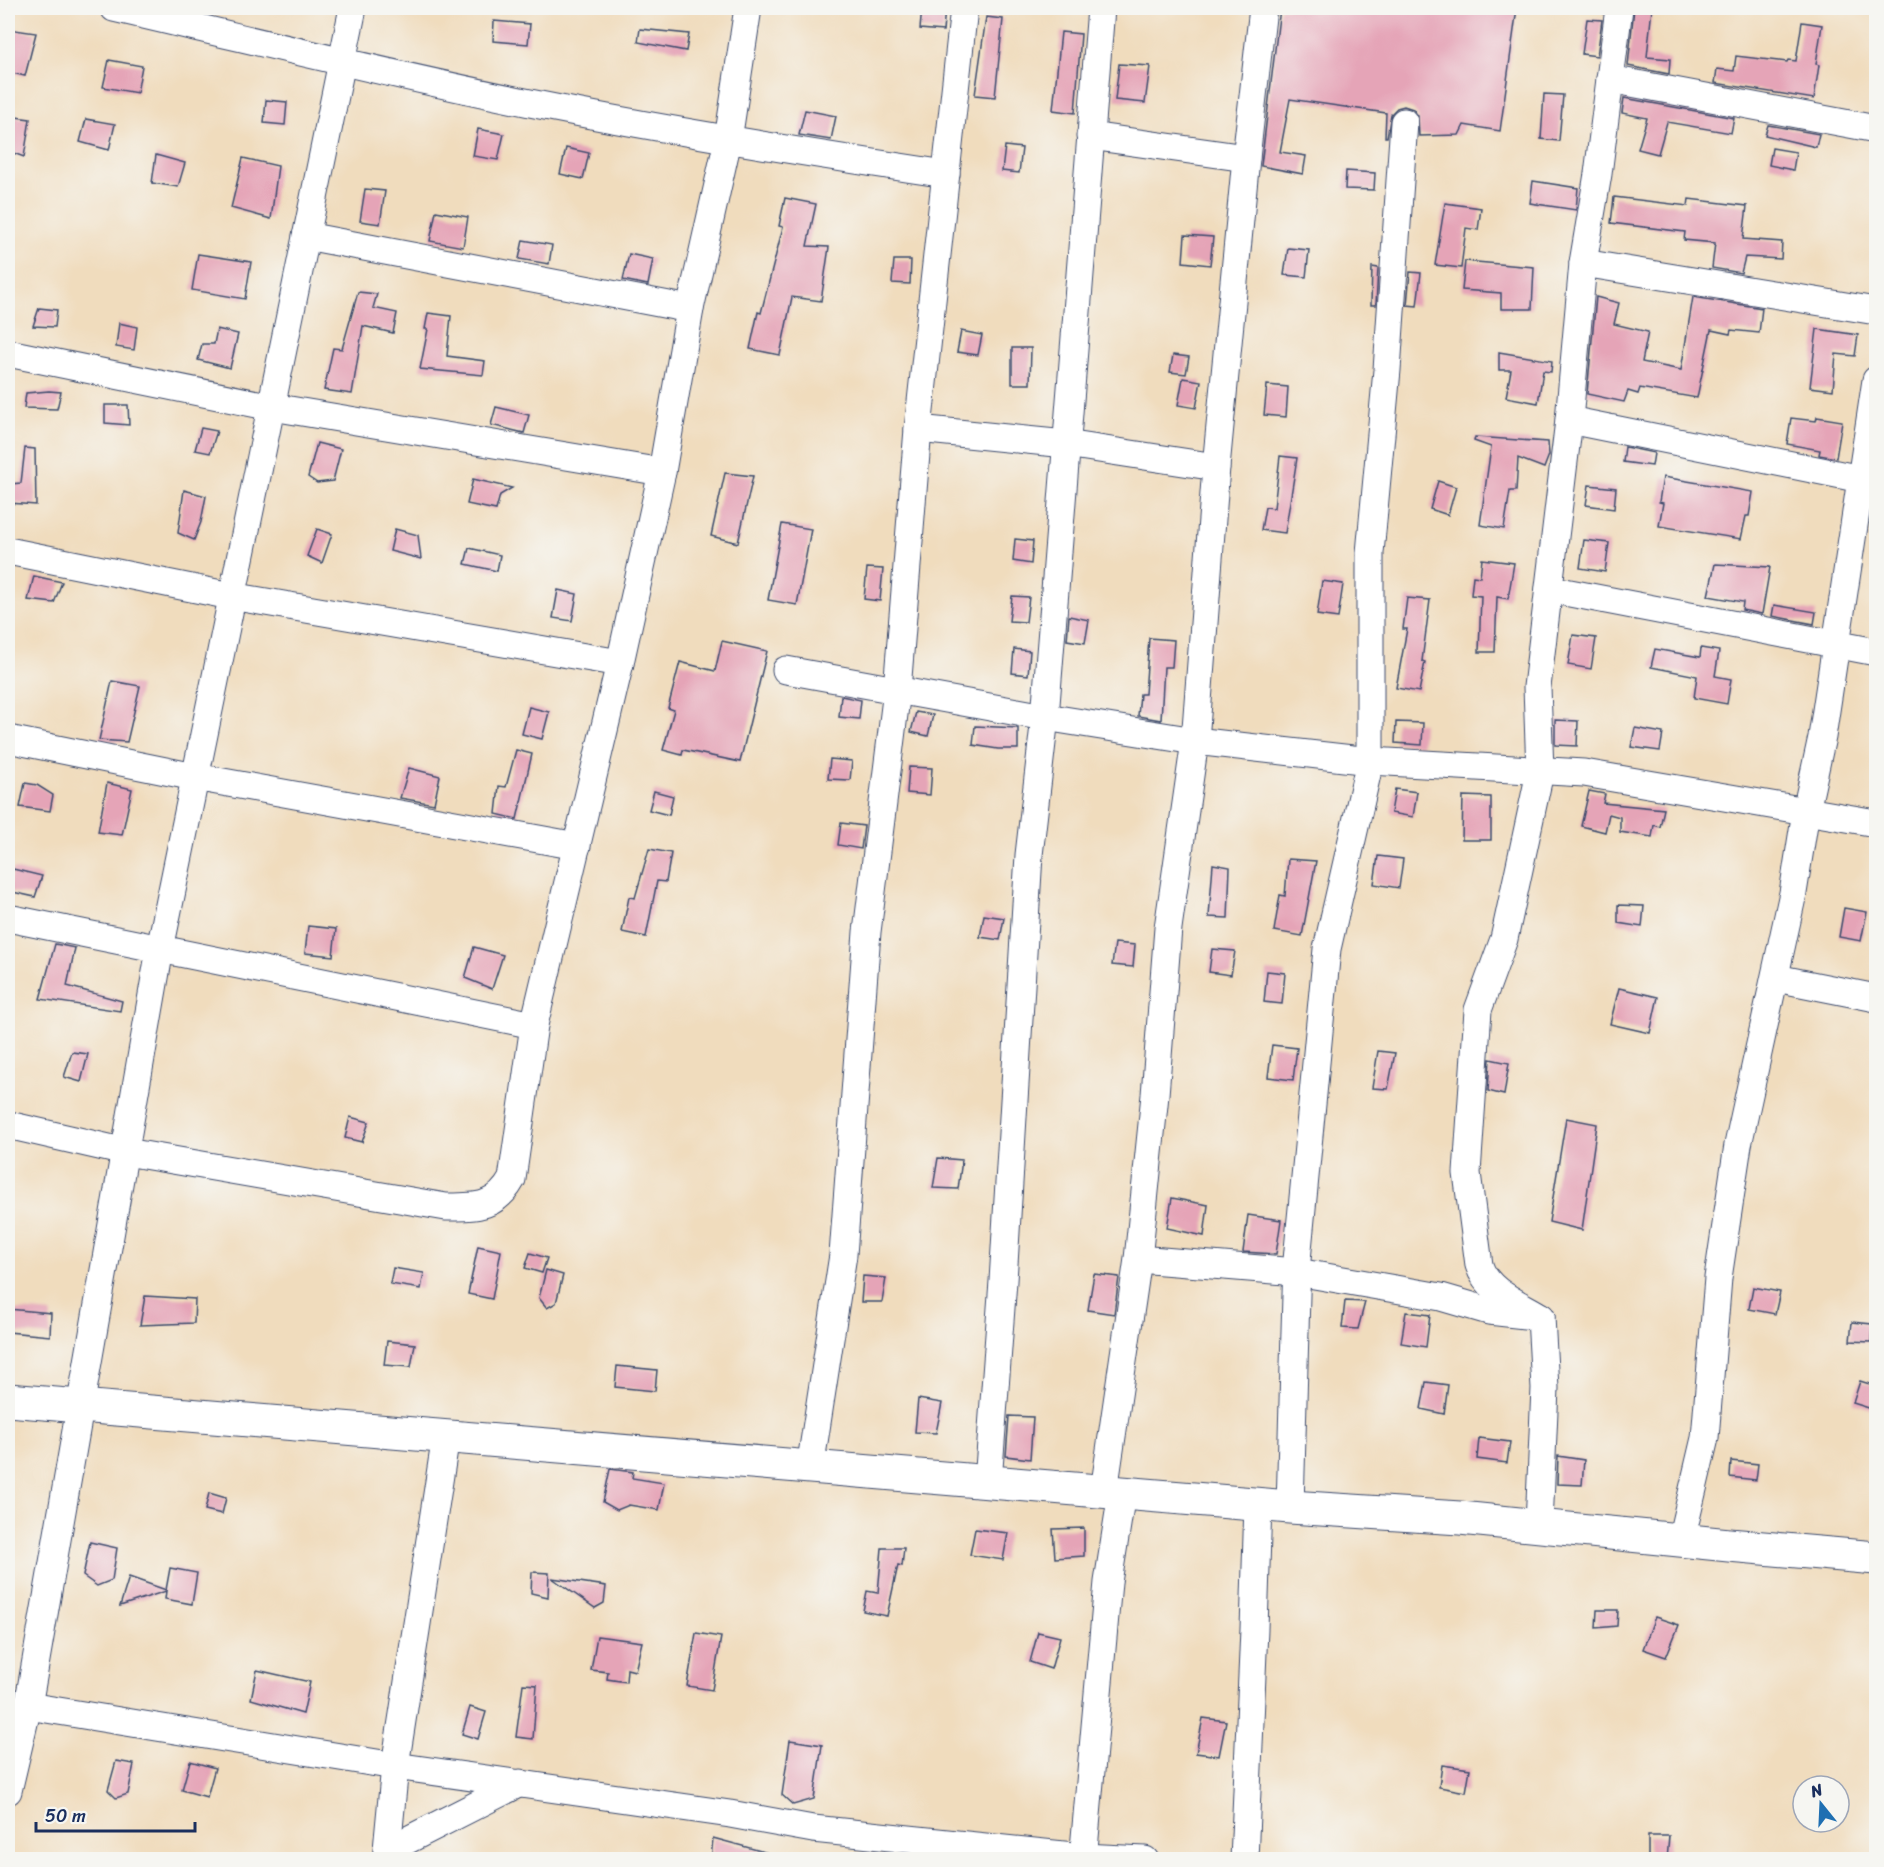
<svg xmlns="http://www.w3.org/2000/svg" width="1884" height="1867" font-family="Sriracha,sans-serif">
  <rect width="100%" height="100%" fill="#f6f6f2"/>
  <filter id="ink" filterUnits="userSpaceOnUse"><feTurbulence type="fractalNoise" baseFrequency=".0167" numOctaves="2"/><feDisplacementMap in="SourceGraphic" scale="12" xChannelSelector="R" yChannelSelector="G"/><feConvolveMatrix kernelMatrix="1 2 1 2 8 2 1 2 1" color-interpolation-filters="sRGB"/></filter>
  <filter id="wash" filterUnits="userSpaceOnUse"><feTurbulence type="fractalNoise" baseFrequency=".008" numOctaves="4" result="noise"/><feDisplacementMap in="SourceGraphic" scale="24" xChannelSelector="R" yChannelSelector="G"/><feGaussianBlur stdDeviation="1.35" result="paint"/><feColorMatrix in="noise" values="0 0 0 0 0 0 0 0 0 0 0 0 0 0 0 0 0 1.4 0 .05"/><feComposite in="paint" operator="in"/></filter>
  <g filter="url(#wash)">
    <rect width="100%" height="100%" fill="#f0dcbd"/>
    <g id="blocks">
      <g fill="#e5a4b7">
        <path d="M922,8H945L943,31L920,29Z"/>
        <path d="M1280,8H1517L1500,131L1464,125L1459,135L1419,136L1418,116L1413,109L1404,106L1397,108L1391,114L1387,137H1385L1386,113L1290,99L1280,152L1306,156L1303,174L1261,166Z"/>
        <path d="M1634,8H1652L1647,57L1670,59L1669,74L1628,66Z"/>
        <path d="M986,17L1003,19L995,97L975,95Z"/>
        <path d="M1587,19L1602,20L1597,56L1582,54Z"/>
        <path d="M494,21L530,24L528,44L493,41Z"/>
        <path d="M1802,22L1822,25L1816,64L1819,65L1814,99L1715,83L1717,69L1734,71L1736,56L1787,62L1788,60L1796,61Z"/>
        <path d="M8,29L36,33L25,76L8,72Z"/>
        <path d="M640,29L689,34L686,51L638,42Z"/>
        <path d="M1061,32L1081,34L1075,113L1053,110Z"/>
        <path d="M109,60L142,66L137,93L103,87Z"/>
        <path d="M1119,64L1150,66L1145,103L1115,100Z"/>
        <path d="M1544,94L1563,95L1559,141L1541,139Z"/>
        <path d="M1624,98L1734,118L1731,133L1667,122L1658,154L1638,149L1647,118L1622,113Z"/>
        <path d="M266,100L287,102L285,125L264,123Z"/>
        <path d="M805,110L836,116L831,140L799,135Z"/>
        <path d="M8,116L30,119L24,157L8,151Z"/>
        <path d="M86,119L115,124L109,150L80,142Z"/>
        <path d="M1768,125L1819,134L1816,147L1765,135Z"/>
        <path d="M478,129L504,134L498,160L473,156Z"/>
        <path d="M1005,146L1022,148L1019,173L1002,171Z"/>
        <path d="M566,148L589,153L583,179L560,174Z"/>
        <path d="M1772,148L1796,152L1793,170L1769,165Z"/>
        <path d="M156,155L185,163L178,187L152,183Z"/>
        <path d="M243,158L278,166L271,219L231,208Z"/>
        <path d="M1346,171L1375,173L1374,190L1345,189Z"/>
        <path d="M1533,181L1578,188L1576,210L1530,203Z"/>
        <path d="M365,189L385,191L380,224L360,221Z"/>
        <path d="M1614,197L1688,206L1689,199L1747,206L1743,239L1782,242L1781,259L1745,257L1741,273L1712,268L1715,243L1684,240L1685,232L1611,223Z"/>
        <path d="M785,198L816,204L807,246L829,247L821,301L792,297L780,355L750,349L758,312L761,313L783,227L779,226Z"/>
        <path d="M1445,203L1481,208L1478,230L1466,228L1461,268L1435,265Z"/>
        <path d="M436,211L468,217L463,247L430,241Z"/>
        <path d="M1185,235L1213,237L1210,265L1183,262Z"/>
        <path d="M523,240L552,245L549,264L519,259Z"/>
        <path d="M1288,248L1309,250L1306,277L1284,275Z"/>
        <path d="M198,254L251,262L245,299L192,290Z"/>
        <path d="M629,254L653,259L648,285L623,280Z"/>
        <path d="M894,260H911L910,284L892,283Z"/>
        <path d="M1465,261L1534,267L1532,309H1501V293L1462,290Z"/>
        <path d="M1372,267L1378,268L1376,305H1371Z"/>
        <path d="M1410,272L1421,273L1417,306L1407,305Z"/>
        <path d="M358,292L377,294L373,308L397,313L393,333L363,326L352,394L324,390L333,348L342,349Z"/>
        <path d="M1596,297L1619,303L1614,324L1648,332L1642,362L1681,370L1693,297L1762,308L1759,333L1731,330L1730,334L1711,330L1697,398L1640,388L1638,394L1628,391L1624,402L1587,394Z"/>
        <path d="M39,308L57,310L55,327L33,326Z"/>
        <path d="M428,313L451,316L447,356L485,361L483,375L420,369L428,329H425Z"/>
        <path d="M119,323L137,327L134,350L116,347Z"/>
        <path d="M217,329L238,334L230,368L198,360L202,344H214Z"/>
        <path d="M1817,329L1858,335L1855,356L1836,354L1833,390L1810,387Z"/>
        <path d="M961,331L982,335L978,355L957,352Z"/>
        <path d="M1012,348H1031L1030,384H1012Z"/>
        <path d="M1499,352L1552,361L1551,372L1543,371L1538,403L1506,397L1511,370H1499Z"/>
        <path d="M1173,355L1189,357L1186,374L1170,372Z"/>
        <path d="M1183,378L1201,381L1196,408L1178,405Z"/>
        <path d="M1267,385L1288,387L1286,417L1264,415Z"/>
        <path d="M49,391L61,392L57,409L24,408L26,393Z"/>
        <path d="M105,405H128L129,425L105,423Z"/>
        <path d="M496,407L529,415L524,433L491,425Z"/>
        <path d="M1817,417L1842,421L1836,458L1819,455L1820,450L1787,444L1791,418L1816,421Z"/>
        <path d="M201,428L217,431L210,453L195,450Z"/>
        <path d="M1475,437L1548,442L1549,455L1544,468L1518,458L1516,491H1510L1504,529L1480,525L1491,447L1474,441Z"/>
        <path d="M317,443L341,449L333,481L317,483L308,477Z"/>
        <path d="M1625,447L1654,453L1652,466L1623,462Z"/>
        <path d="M25,448L35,449L36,505L9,503L10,484L21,483Z"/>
        <path d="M1280,456L1297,458L1285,533L1261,530L1265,507L1274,508Z"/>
        <path d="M725,473L753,476L738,543L711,536Z"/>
        <path d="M1663,477L1753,492L1749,516H1746L1741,539L1659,526L1663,503L1659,502Z"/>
        <path d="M473,479L512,488L500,495L496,510L467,504Z"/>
        <path d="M1438,481L1456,487L1448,515L1430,509Z"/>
        <path d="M1589,485L1616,488L1614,509L1586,505Z"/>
        <path d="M184,490L206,496L201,522L194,540L178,533Z"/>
        <path d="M782,524L811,529L797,605L768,600Z"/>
        <path d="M317,529L332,534L322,563L307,556Z"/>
        <path d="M395,529L418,535L421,559L390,551Z"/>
        <path d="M1015,539L1033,541L1031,564L1013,561Z"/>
        <path d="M1584,540L1609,543L1605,572L1580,568Z"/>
        <path d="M469,548L500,555L497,571L465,564Z"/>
        <path d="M1482,559L1514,563L1508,599L1497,597L1495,652H1479L1481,596L1471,595L1473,576L1480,577Z"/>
        <path d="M1715,564L1770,567L1762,614L1742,610L1743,602L1708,596Z"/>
        <path d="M867,568L883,569L880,601L864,599Z"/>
        <path d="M34,576L62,582L54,603L28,600Z"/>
        <path d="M1322,581L1343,584L1338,618L1317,615Z"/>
        <path d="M558,590L577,594L572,621L553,618Z"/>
        <path d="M1012,596L1029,597L1026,622L1009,621Z"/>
        <path d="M1407,598L1430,600L1422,661L1425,662L1419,692L1396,688L1407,629H1403Z"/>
        <path d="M1774,605L1816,612L1814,624L1772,616Z"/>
        <path d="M1069,616L1089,620L1085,643L1067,640Z"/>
        <path d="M1573,635L1596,638L1591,669L1568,665Z"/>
        <path d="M1149,638L1174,640L1172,667H1164L1161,720L1138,716L1140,694H1145Z"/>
        <path d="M722,641L767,651L740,762L683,750L682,755L663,750L674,710L668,708L680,662L715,671Z"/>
        <path d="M1701,648L1719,651L1715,676L1731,679L1727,704L1694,698L1697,676L1651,667L1655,649L1700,657Z"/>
        <path d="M1014,649L1030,651L1028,675L1012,673Z"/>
        <path d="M112,681L140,686L127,742L99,740Z"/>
        <path d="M841,696L861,700L859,719L839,717Z"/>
        <path d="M529,707L549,712L542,739L522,734Z"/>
        <path d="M916,712L933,715L928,736L911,732Z"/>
        <path d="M1555,720L1578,721L1577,746L1555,745Z"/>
        <path d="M1396,722L1423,723L1422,745L1395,743Z"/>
        <path d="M975,726L1018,728V749H998L973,745Z"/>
        <path d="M1635,728L1663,733L1660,751L1631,747Z"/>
        <path d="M516,750L532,754L517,819L496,814L499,786L506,787Z"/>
        <path d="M830,759L852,761L850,780L828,779Z"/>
        <path d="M909,767L932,768L930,795L907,793Z"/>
        <path d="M409,768L440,776L434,804L400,798Z"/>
        <path d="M25,783L37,785L53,795L50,811L20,807Z"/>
        <path d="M107,783L132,789L122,835L98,832Z"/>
        <path d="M1395,789L1417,792L1413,817L1391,813Z"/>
        <path d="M654,791L673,796L669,815L649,810Z"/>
        <path d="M1589,791L1605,794L1603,803L1664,809L1660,827L1654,825L1652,837L1620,832V817L1609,814L1605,832L1581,826Z"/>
        <path d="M1463,796L1491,797V840H1462Z"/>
        <path d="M841,823L864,826L861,849L838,845Z"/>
        <path d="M649,849L671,853L666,882L657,881L646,937L622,932L629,897L635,898Z"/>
        <path d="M1378,856L1403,859L1399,888L1374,884Z"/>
        <path d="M1288,859L1316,861L1302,936L1274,931L1280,895L1285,896Z"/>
        <path d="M1213,864L1230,867L1228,918L1209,917Z"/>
        <path d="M13,869L42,876L35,897L8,891Z"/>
        <path d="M1618,905L1644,906L1642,927L1618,923Z"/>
        <path d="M1844,908L1867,912L1861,941L1839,937Z"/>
        <path d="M984,915L1004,918L1000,940L980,937Z"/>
        <path d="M308,926L336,929L333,956L305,953Z"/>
        <path d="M1115,943L1135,945L1133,967L1112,965Z"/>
        <path d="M55,944L75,948L67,986L122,1001L120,1011L40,999Z"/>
        <path d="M474,947L503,955L492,989L465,978Z"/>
        <path d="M1212,949L1235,951L1231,975L1209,972Z"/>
        <path d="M1267,971L1285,973L1282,1004L1264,1002Z"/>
        <path d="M1619,988L1658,997L1650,1033L1610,1024Z"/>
        <path d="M1272,1045L1297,1048L1293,1080L1268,1077Z"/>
        <path d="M1378,1051L1395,1053L1388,1089L1372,1088Z"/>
        <path d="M72,1052L88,1054L81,1082L64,1077Z"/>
        <path d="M1490,1059L1509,1063L1504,1095L1488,1091Z"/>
        <path d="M350,1117L369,1122L362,1142L345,1138Z"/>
        <path d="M1566,1118L1597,1124L1582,1230L1549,1222Z"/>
        <path d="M938,1158L962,1160L958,1189L933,1188Z"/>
        <path d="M1172,1198L1208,1205L1204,1236L1167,1228Z"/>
        <path d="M1248,1215L1281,1220L1276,1254L1243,1252Z"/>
        <path d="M478,1246L501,1251L492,1299L468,1294Z"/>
        <path d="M530,1253L547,1258L542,1273L525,1268Z"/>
        <path d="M393,1268L424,1273L421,1289L390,1284Z"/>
        <path d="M546,1270L563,1275L556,1303L547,1308L539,1298Z"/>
        <path d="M1094,1274L1119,1277L1114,1314L1088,1310Z"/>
        <path d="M863,1276L886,1278L882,1302H861Z"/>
        <path d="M1753,1287L1780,1292L1775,1314L1749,1309Z"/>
        <path d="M145,1296L195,1299L194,1323L140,1325Z"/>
        <path d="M1345,1301L1365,1302L1358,1329L1342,1328Z"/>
        <path d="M8,1309L51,1313L50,1336L8,1332Z"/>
        <path d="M1406,1312L1430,1315L1426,1347L1401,1343Z"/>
        <path d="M1852,1322L1872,1324L1871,1342L1850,1341Z"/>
        <path d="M387,1341L415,1344L411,1367L384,1365Z"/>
        <path d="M617,1366L657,1370L655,1391L615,1387Z"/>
        <path d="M1860,1381L1876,1386V1394L1872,1409L1853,1403Z"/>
        <path d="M1426,1382L1448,1385L1444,1414L1421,1409Z"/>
        <path d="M918,1399L942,1403L936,1433L915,1432Z"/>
        <path d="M1009,1416L1033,1417L1030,1459L1006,1456Z"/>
        <path d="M1479,1438L1510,1442L1507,1463L1477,1459Z"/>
        <path d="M1558,1456L1584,1460L1582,1485L1557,1484Z"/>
        <path d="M1731,1461L1758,1464L1756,1480L1730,1477Z"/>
        <path d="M610,1469L633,1472L632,1478L664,1483L659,1510L629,1505L617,1510L603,1502Z"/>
        <path d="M209,1493L226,1498L222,1514L205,1510Z"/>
        <path d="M1084,1528V1556L1055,1558L1053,1529Z"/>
        <path d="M975,1529L1008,1533L1003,1560L970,1555Z"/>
        <path d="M90,1542L117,1548L112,1580L97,1586L83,1576Z"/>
        <path d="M882,1548H904L902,1566L898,1565L887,1616L863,1611L867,1591L878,1593Z"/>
        <path d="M170,1568L197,1573L192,1604L165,1599L166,1591L120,1606L129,1577L166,1590Z"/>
        <path d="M532,1572L549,1573L548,1597L531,1593Z"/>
        <path d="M552,1578L606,1586L604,1603L595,1608Z"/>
        <path d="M1597,1610H1618L1617,1626L1596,1628Z"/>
        <path d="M1655,1617L1679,1625L1666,1657L1643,1649Z"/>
        <path d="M1038,1632L1060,1637L1051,1669L1030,1662Z"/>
        <path d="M696,1633L721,1637L712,1690L687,1686Z"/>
        <path d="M597,1636L642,1642L635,1671L627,1669L626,1682L607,1679L608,1672L591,1670Z"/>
        <path d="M257,1670L310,1682L303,1714L251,1699Z"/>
        <path d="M523,1684L537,1685L533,1739L516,1737Z"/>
        <path d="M470,1707L486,1712L478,1739L462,1734Z"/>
        <path d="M1203,1718L1226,1721L1219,1756L1196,1753Z"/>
        <path d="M790,1740L822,1745L814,1799L793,1805L782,1795Z"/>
        <path d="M116,1761L134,1764L128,1794L116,1798L108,1790Z"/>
        <path d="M190,1761L215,1768L207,1797L182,1790Z"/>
        <path d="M1442,1765L1470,1769L1466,1792L1439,1787Z"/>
        <path d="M1648,1836H1669L1667,1860H1648Z"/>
        <path d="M713,1838L772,1854L771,1860H711Z"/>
      </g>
    </g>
  </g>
  <g filter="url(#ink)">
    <use href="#blocks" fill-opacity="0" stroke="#3b496c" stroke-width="1.5"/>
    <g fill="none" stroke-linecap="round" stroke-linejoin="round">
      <g stroke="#3b496c" stroke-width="29">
        <g id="minor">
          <path d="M114,8C253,40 391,75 530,103C668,131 807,153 946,174"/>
          <path d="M1610,79L1876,129"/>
          <path d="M1090,136L1246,158"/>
          <path d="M306,236L690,309"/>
          <path d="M1583,263L1876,311"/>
          <path d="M8,353L272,407L662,472"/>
          <path d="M1569,420L1876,482"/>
          <path d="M918,429L1066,444L1216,467"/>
          <path d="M8,551L231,596L620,663"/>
          <path d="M1549,589L1876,652"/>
          <path d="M786,670L1045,717L1195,741L1370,761L1584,773L1876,823"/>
          <path d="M8,739L195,777L577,846"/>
          <path d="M8,918L534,1025"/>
          <path d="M1776,978L1876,998"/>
          <path d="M8,1125L126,1152L446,1207C476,1207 496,1208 512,1179L534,1025L620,663L662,472L690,309L728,140L748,8"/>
          <path d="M1138,1259L1297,1272L1441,1297L1489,1311L1534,1316"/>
          <path d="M1541,1317C1519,1303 1487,1292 1479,1265L1467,1173L1478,1010L1504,939L1540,772L1537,687L1569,420L1583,263L1598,174L1619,8"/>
          <path d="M810,1468L843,1255L867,932L897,690L918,429L964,8"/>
          <path d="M988,1482L1003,1281L1029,855L1045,717L1101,8"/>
          <path d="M1104,1491L1138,1259L1155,1095L1168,928L1195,741L1216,467L1246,158L1263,8"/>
          <path d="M1290,1507L1297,1260L1327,949L1370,761V553L1387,370L1404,122"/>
          <path d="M1539,1525L1545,1388L1541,1317"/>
          <path d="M1681,1540L1705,1438L1718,1278L1738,1145L1793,893L1806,811L1822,737L1876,380"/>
          <path d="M28,1706L395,1766L730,1814L813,1829L1083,1857L1145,1860"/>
          <path d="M8,1791L28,1706L160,949L353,8"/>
          <path d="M388,1850L520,1783"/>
          <path d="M386,1860L395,1766L446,1436"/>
          <path d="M1083,1860L1108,1582L1122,1493"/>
          <path d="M1244,1860L1254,1629L1258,1504"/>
        </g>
      </g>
      <g stroke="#3b496c" stroke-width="35">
        <path id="major" d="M8,1400L1290,1507L1460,1518L1729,1545L1876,1558"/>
      </g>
      <use href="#minor" stroke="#fff" stroke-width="27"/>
      <use href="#major" stroke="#fff" stroke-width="33"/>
    </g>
  </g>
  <rect width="1884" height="1867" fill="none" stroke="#f6f6f2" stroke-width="30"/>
  <g transform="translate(1821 1804) rotate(342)"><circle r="28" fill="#f6f6f2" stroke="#9ea6b7" stroke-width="1.5"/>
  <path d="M0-4.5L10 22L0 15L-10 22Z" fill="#1f6fb2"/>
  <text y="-9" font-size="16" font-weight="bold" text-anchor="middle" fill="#1b2f5e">N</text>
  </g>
  <path d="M36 1822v9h159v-9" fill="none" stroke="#1b2f5e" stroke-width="3"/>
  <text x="45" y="1822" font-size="18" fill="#1b2f5e" stroke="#f6f6f2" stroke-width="4.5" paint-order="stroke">50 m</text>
</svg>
